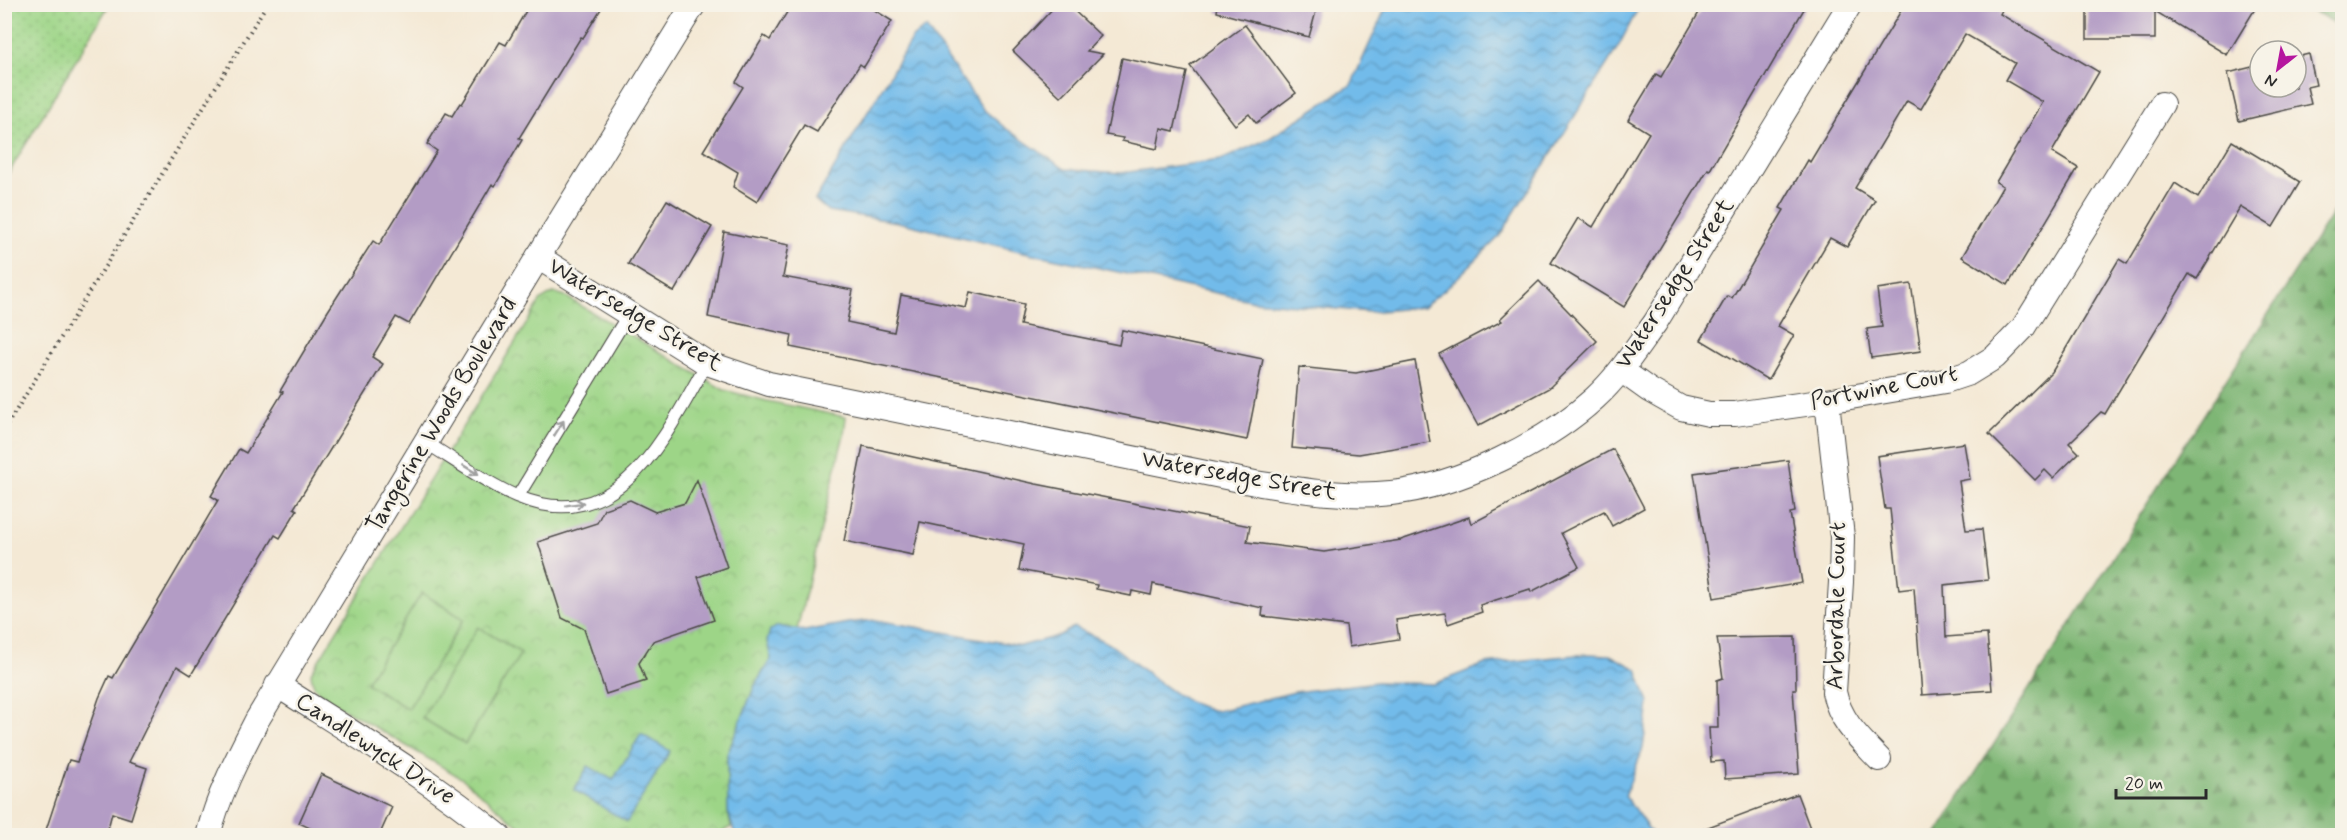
<svg xmlns="http://www.w3.org/2000/svg" width="2347" height="840" font-family="Mynerve,sans-serif">
  <defs>
    <pattern id="grass-dots" width="8" height="8" patternUnits="userSpaceOnUse" patternTransform="scale(1.5)"><rect width="8" height="8" fill="#9dd587"/><path d="M2 2h.1M6 6h.1" fill="none" stroke="#87b775" stroke-width="1.8" stroke-linecap="round"/></pattern>
    <pattern id="forest-firs" width="22" height="20" patternUnits="userSpaceOnUse" patternTransform="scale(1.5)"><rect width="22" height="20" fill="#7eb674"/><path d="M5 1l3.5 6h-7zM16 11l3.5 6h-7z" fill="#67945f"/></pattern>
    <pattern id="park-crowns" width="20" height="18" patternUnits="userSpaceOnUse" patternTransform="scale(1.5)"><rect width="20" height="18" fill="#9dd587"/><path d="M2 6a3 3 0 1 1 6 0M12 15a3 3 0 1 1 6 0" fill="none" stroke="#87b775"/></pattern>
    <pattern id="water-waves" width="16" height="10" patternUnits="userSpaceOnUse" patternTransform="scale(1.5)"><rect width="16" height="10" fill="#72bbea"/><path d="M0 5q4-4 8 0t8 0" fill="none" stroke="#5e98be"/></pattern>
  </defs>
  <rect width="100%" height="100%" fill="#f7f3e8"/>
  <filter id="ink" filterUnits="userSpaceOnUse"><feTurbulence type="fractalNoise" baseFrequency=".0167" numOctaves="2"/><feDisplacementMap in="SourceGraphic" scale="12" xChannelSelector="R" yChannelSelector="G"/><feConvolveMatrix kernelMatrix="1 2 1 2 8 2 1 2 1" color-interpolation-filters="sRGB"/></filter>
  <filter id="wash" filterUnits="userSpaceOnUse"><feTurbulence type="fractalNoise" baseFrequency=".008" numOctaves="4" result="noise"/><feDisplacementMap in="SourceGraphic" scale="24" xChannelSelector="R" yChannelSelector="G"/><feGaussianBlur stdDeviation="1.35" result="paint"/><feColorMatrix in="noise" values="0 0 0 0 0 0 0 0 0 0 0 0 0 0 0 0 0 1.4 0 .05"/><feComposite in="paint" operator="in"/></filter>
  <g filter="url(#wash)">
    <rect width="100%" height="100%" fill="#f4e9d5"/>
    <path fill="url(#grass-dots)" stroke="#648059" stroke-width="1.5" d="M5,4L109,5L5,179L4,5Z"/>
    <g fill="url(#forest-firs)" stroke="#547050" stroke-width="1.5">
      <path d="M2297,5H2342V30L2321,15Z"/>
      <path d="M2342,198V835H1936Z"/>
    </g>
    <path fill="url(#park-crowns)" stroke="#648059" stroke-width="1.5" d="M553,293L563,295L724,390L767,401L846,417L844,434L797,630L778,626L767,641L771,659L755,685L727,755L728,812L731,827L716,835H529L463,779L327,699C316,691 312,686 311,673L541,300Z"/>
    <g fill="#9dd587" stroke="#648059" stroke-width="1.5">
      <path d="M422,593L464,619L408,709L366,683Z"/>
      <path d="M478,627L521,653L465,744L422,718Z"/>
    </g>
    <g fill="url(#water-waves)" stroke="#4e738a" stroke-width="1.5">
      <path d="M1387,5H1640L1618,47L1499,237L1449,286L1423,307L1369,312L1254,301L1024,252L898,222L828,211L815,200L912,38L926,28L983,109L1004,127L1065,169L1121,173L1221,160L1270,138L1351,85Z"/>
      <path d="M876,620L1021,646L1058,636L1074,627C1086,633 1100,638 1111,645C1144,668 1177,704 1217,711L1295,692L1377,682L1434,684L1485,664L1587,654L1610,655L1637,669L1649,703L1643,748L1625,796L1653,835L1195,836L1176,833L1143,836L735,835L728,812L727,755L755,685L771,659L767,641L770,630L778,626L805,631L848,623Z"/>
      <path d="M641,734L670,751L627,822L574,790L588,766L613,780Z"/>
    </g>
    <g id="blocks">
      <g fill="#b39cc5">
        <path d="M530,4H604L583,38L581,37L519,138L522,140L495,186L492,184L409,324L396,317L372,357L383,364L294,508L297,510L280,538L275,535L191,675L177,666L129,762L147,768L131,819L112,813L106,836H44L69,760L77,762L99,698L109,676L113,678L218,500L211,496L239,449L246,453L283,392L280,391L328,311L373,241L379,245L437,151L427,144L446,113L452,116L460,103L462,104L500,42L506,45Z"/>
        <path d="M792,4H865L892,21L864,67L860,64L817,132L804,125L757,202L733,187L738,172L703,151L743,87L736,82L764,36L770,40Z"/>
        <path d="M1057,4H1067L1101,36L1087,51L1103,54L1061,97L1013,51Z"/>
        <path d="M1218,4H1318L1309,37L1217,12Z"/>
        <path d="M1704,4H1807L1710,170L1708,169L1624,307L1551,263L1578,218L1593,227L1649,133L1628,120L1656,74L1661,77Z"/>
        <path d="M1905,4H2005L2000,14L2099,72L2052,152L2078,168L2008,285L1962,257L2003,186L1996,182L2043,102L2005,80L2015,63L1965,34L1921,109L1907,101L1855,188L1875,200L1847,247L1830,238L1778,326L1794,335L1768,380L1701,340L1727,296L1732,298L1784,210L1780,208L1808,160L1810,162Z"/>
        <path d="M2102,4H2258L2227,55L2155,11V39H2087V8H2102Z"/>
        <path d="M1245,25L1296,93L1256,123L1249,114L1235,125L1190,66Z"/>
        <path d="M2309,54L2316,85L2307,87L2311,104L2239,121L2228,73L2260,65V87H2296V57Z"/>
        <path d="M1122,58L1187,72L1174,131L1161,128L1157,149L1122,141L1123,138L1106,135Z"/>
        <path d="M2232,141L2300,182L2273,227L2240,207L2197,279L2189,274L2105,414L2101,412L2069,443L2079,453L2053,478L2045,470L2035,480L1989,434L2052,372L2119,259L2127,264L2175,183L2198,198Z"/>
        <path d="M667,200L712,227L674,292L628,264Z"/>
        <path d="M724,232L789,245L783,277L853,290L847,322L894,332L901,295L966,308L970,292L1024,304L1020,325L1119,345L1122,330L1263,359L1247,440L790,347L792,335L708,317Z"/>
        <path d="M1539,281L1597,341L1549,388L1478,426L1439,354L1502,321L1500,319Z"/>
        <path d="M1911,284L1921,351L1871,358L1867,329L1882,327L1877,289Z"/>
        <path d="M1415,361L1430,442L1359,454L1292,448L1299,367L1356,373Z"/>
        <path d="M1964,443L1970,479L1959,481L1966,530L1982,529L1988,580L1944,585L1946,637L1987,634L1992,690L1922,695L1914,588L1899,590L1890,509H1885L1877,456Z"/>
        <path d="M863,446L1036,484L1250,526L1247,542L1324,552L1401,540L1469,517L1471,524L1613,449L1644,508L1612,526L1604,511L1561,533L1579,567L1531,592L1530,589L1480,605L1482,612L1448,624L1445,613L1396,620L1399,639L1349,647L1346,626L1262,616L1263,608L1153,584L1151,595L1132,591L1131,596L1096,589L1097,585L1019,570L1024,544L920,522L913,555L844,541Z"/>
        <path d="M1788,460L1795,512L1790,513L1802,583L1714,598L1694,473Z"/>
        <path d="M697,480L727,567L698,577L714,620L653,641L639,663L646,681L606,694L584,629L562,618L538,542L597,523L604,509L630,500L655,512L685,503Z"/>
        <path d="M1795,637L1796,689H1793L1799,774L1725,779L1724,761L1711,762L1709,728H1718L1717,680L1723,678L1717,638Z"/>
        <path d="M321,774L392,807L379,836H327L299,823Z"/>
        <path d="M1797,794L1813,836H1692V833Z"/>
      </g>
    </g>
  </g>
  <g filter="url(#ink)">
    <use href="#blocks" fill-opacity="0" stroke="#494844" stroke-width="1.5"/>
    <g fill="none" stroke-linecap="round" stroke-linejoin="round">
      <g stroke="#494844" stroke-width="14">
        <g id="lane">
          <path d="M425,442C455,460 484,482 516,496C620,540 666,434 707,363"/>
          <path d="M518,496L628,315"/>
        </g>
      </g>
      <g stroke="#494844" stroke-width="26">
        <g id="street">
          <path d="M538,257L707,363L769,384L1255,483C1299,490 1346,498 1391,493C1458,486 1546,443 1595,398C1619,376 1636,349 1655,323L1850,4"/>
          <path d="M1621,370L1649,390L1681,408L1709,414H1735L1827,401L1945,381L1969,373L1995,357L2023,328L2162,104"/>
          <path d="M1827,401L1842,537L1841,582L1834,692C1840,721 1859,738 1879,759"/>
          <path d="M277,685C352,733 430,779 499,836"/>
          <path d="M208,836C218,795 238,757 257,720L538,257L694,4"/>
        </g>
      </g>
      <path stroke="#494844" stroke-width="4" stroke-dasharray="1.5 4.5" stroke-linecap="butt" d="M4,430L267,4"/>
      <use href="#lane" stroke="#fff" stroke-width="12"/>
      <use href="#street" stroke="#fff" stroke-width="24"/>
    </g>
    <defs><path id="oneway-shaft" d="M-6 0H5M1.5-3L5.5 0L1.5 3" fill="none" stroke-width="1.6" stroke-linecap="round" stroke-linejoin="round" transform="scale(1.5)"/></defs>
    <g stroke="#a0a0a0">
      <use href="#oneway-shaft" transform="translate(559 428) rotate(-58)"/>
      <use href="#oneway-shaft" transform="translate(471 470) rotate(31)"/>
      <use href="#oneway-shaft" transform="translate(575 504) rotate(-9)"/>
    </g>
  </g>
  <g text-anchor="middle" dominant-baseline="central" stroke-width="5" stroke-linejoin="round" paint-order="stroke">
    <g font-size="24" fill="#2b2b2b" stroke="#f7f3e8">
      <text transform="translate(1675 284) rotate(-57)">Watersedge Street</text>
      <text transform="translate(635 315) rotate(31)">Watersedge Street</text>
      <text transform="translate(1884 388) rotate(-11)">Portwine Court</text>
      <text transform="translate(442 415) rotate(-59)">Tangerine Woods Boulevard</text>
      <text transform="translate(1239 476) rotate(10)">Watersedge Street</text>
      <text transform="translate(1837 606) rotate(-89)">Arbordale Court</text>
      <text transform="translate(375 749) rotate(33)">Candlewyck Drive</text>
    </g>
  </g>
  <rect width="2347" height="840" fill="none" stroke="#f7f3e8" stroke-width="24"/>
  <g transform="translate(2278 69) rotate(211)"><circle r="28" fill="#f7f3e8" stroke="#a5a39c" stroke-width="1.5"/>
  <path d="M0-4.5L10 22L0 15L-10 22Z" fill="#b5179e"/>
  <text y="-9" font-size="16" font-weight="bold" text-anchor="middle" fill="#2b2b2b">N</text>
  </g>
  <path d="M2116 789v9h90v-9" fill="none" stroke="#2b2b2b" stroke-width="3"/>
  <text x="2125" y="789" font-size="18" fill="#2b2b2b" stroke="#f7f3e8" stroke-width="4.5" paint-order="stroke">20 m</text>
</svg>
